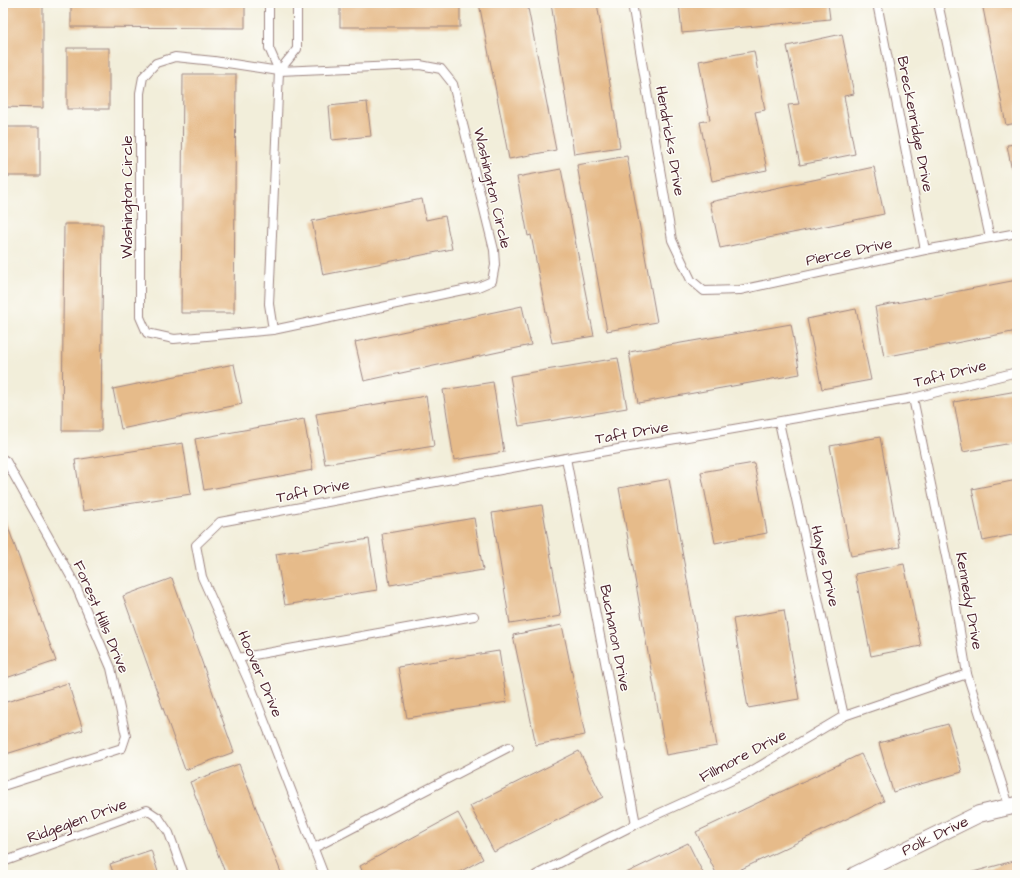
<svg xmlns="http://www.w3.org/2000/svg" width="1020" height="878" font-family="'Architects Daughter',sans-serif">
  <rect width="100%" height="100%" fill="#fdfcf7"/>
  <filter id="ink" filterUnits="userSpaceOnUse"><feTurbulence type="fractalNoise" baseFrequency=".025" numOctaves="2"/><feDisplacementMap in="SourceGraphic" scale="8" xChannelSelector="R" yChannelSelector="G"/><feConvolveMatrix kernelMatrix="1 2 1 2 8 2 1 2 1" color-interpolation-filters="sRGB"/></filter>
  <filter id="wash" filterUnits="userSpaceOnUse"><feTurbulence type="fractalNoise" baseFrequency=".012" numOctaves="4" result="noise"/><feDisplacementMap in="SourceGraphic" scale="16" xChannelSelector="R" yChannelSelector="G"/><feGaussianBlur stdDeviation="0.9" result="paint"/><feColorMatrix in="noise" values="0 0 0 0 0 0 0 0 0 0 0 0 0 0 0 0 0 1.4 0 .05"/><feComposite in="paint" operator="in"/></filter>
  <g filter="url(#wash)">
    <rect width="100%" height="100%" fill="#f2eeda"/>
    <g id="blocks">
      <g fill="#e6bb8a">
        <path d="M3,3H43V108L3,107Z"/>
        <path d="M71,3H245V28L71,27Z"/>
        <rect x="340" y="3" width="120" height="24"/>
        <path d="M479,3H527L556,150L509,159Z"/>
        <path d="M551,3H597L620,147L574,154Z"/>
        <path d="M679,3H828L830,19L682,33Z"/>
        <path d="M982,3H1017V123L1006,125Z"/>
        <path d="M842,34L854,94L844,96L855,154L800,165L788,105L799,104L787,46Z"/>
        <rect x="67" y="48" width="42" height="61"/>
        <path d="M754,51L765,110L755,112L767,170L712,181L700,122L710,120L699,61Z"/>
        <path d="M183,74H236L234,313H181Z"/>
        <path d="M367,102L371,136L332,140L329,106Z"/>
        <rect x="3" y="127" width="37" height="49"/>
        <path d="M1017,144V192L1016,193L1007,145Z"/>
        <path d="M627,156L657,322L607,331L577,165Z"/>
        <path d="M874,167L884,214L720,248L710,202Z"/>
        <path d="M561,169L594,336L552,343L531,235L528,236L517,177Z"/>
        <path d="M422,199L426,220L445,216L452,249L323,275L312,221Z"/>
        <path d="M64,224H103L101,431H62Z"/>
        <path d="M1017,280V331L884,357L875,307Z"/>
        <path d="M522,306L531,345L364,381L355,342Z"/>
        <path d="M856,309L871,380L822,389L807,319Z"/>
        <path d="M791,324L800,374L638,403L629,352Z"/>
        <path d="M618,358L627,408L519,426L510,376Z"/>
        <path d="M234,364L242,404L121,429L113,389Z"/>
        <path d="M493,382L504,452L454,460L443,390Z"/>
        <path d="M1017,391V442L963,452L954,402Z"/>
        <path d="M426,396L434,446L325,464L316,414Z"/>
        <path d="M304,419L313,470L204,490L195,439Z"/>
        <path d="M880,437L900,547L851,556L830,446Z"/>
        <path d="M183,443L191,494L83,511L75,460Z"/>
        <path d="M754,463L767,533L715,543L701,472Z"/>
        <path d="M669,479L717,746L666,755L619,488Z"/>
        <path d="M1017,480V534L983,541L972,489Z"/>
        <path d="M542,505L561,616L510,624L492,513Z"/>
        <path d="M3,513L56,661L6,678L3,669Z"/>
        <path d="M474,518L483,570L390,585L382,534Z"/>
        <path d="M369,539L377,590L285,605L276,554Z"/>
        <path d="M904,564L921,646L871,656L855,574Z"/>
        <path d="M172,578L234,752L185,770L123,596Z"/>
        <path d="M784,610L799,699L748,708L733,619Z"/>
        <path d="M562,625L585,735L536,745L513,635Z"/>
        <path d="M499,651L507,702L407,718L398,667Z"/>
        <path d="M68,683L83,730L3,755V703Z"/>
        <path d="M948,724L962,772L893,792L879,743Z"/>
        <path d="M579,751L603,797L494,852L470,806Z"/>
        <path d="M861,754L884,801L729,875H717L696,832Z"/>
        <path d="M239,764L282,875H226L190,782Z"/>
        <path d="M458,813L483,859L454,875H364L360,866Z"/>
        <path d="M688,843L704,875H622Z"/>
        <path d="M151,850L159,875H114L110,864Z"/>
        <path d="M1017,860V875H962Z"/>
      </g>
    </g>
  </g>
  <g filter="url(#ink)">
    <use href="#blocks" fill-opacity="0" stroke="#9e8682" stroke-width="1"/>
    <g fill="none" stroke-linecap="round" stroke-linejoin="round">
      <g stroke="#9e8682" stroke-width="10">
        <g id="service">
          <path d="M269,3V48L279,71L269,304L273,330"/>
          <path d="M632,3L672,240L691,280L704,291L740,290L925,250L1017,233"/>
          <path d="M877,3L925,250"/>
          <path d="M938,3L990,238"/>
          <path d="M175,57L214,61L279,71L420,65L441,69L453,84L494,250L495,265L492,281L478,287L458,291L273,330L174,339L147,333L140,317V93L143,77L156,63Z"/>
          <path d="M279,71L297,49V3"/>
          <path d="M913,398L954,595L967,674L1009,806"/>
          <path d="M779,422L844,716"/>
          <path d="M566,458L636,824"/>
          <path d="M3,459L6,461L75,584L111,668L126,736L122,748L3,786"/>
          <path d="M238,658L474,616"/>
          <path d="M314,848L509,747"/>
          <path d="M3,862L147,810L159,818L169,833L184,875"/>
          <path d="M324,875L252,689L202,577L196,545L220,522L566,458L913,398L1017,372"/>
          <path d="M536,875L636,824L748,773L844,716L967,674"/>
        </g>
      </g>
      <g stroke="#9e8682" stroke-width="18">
        <path id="minor" d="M855,875L979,814L1017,805"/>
      </g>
      <use href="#service" stroke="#fff" stroke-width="8"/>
      <use href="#minor" stroke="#fff" stroke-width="16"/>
    </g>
  </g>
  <g text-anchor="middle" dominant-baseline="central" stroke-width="3" stroke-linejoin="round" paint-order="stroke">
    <g font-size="15" fill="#4a1f2b" stroke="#fdfcf7">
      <text transform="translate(915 124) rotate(79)">Breckenridge Drive</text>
      <text transform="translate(670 141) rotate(80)">Hendricks Drive</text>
      <text transform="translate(492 188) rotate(77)">Washington Circle</text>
      <text transform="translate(127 197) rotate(-90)">Washington Circle</text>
      <text transform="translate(849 252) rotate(-12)">Pierce Drive</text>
      <text transform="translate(950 374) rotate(-14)">Taft Drive</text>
      <text transform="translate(632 433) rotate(-10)">Taft Drive</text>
      <text transform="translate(313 491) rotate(-11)">Taft Drive</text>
      <text transform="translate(825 566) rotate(77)">Hayes Drive</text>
      <text transform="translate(969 601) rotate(80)">Kennedy Drive</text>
      <text transform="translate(101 617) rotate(67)">Forest Hills Drive</text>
      <text transform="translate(615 638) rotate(79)">Buchanon Drive</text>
      <text transform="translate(260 674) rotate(67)">Hoover Drive</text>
      <text transform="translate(743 756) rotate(-28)">Fillmore Drive</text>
      <text transform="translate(77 821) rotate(-20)">Ridgeglen Drive</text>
      <text transform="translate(935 836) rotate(-26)">Polk Drive</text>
    </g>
  </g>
  <rect width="1020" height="878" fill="none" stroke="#fdfcf7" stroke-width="16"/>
</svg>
